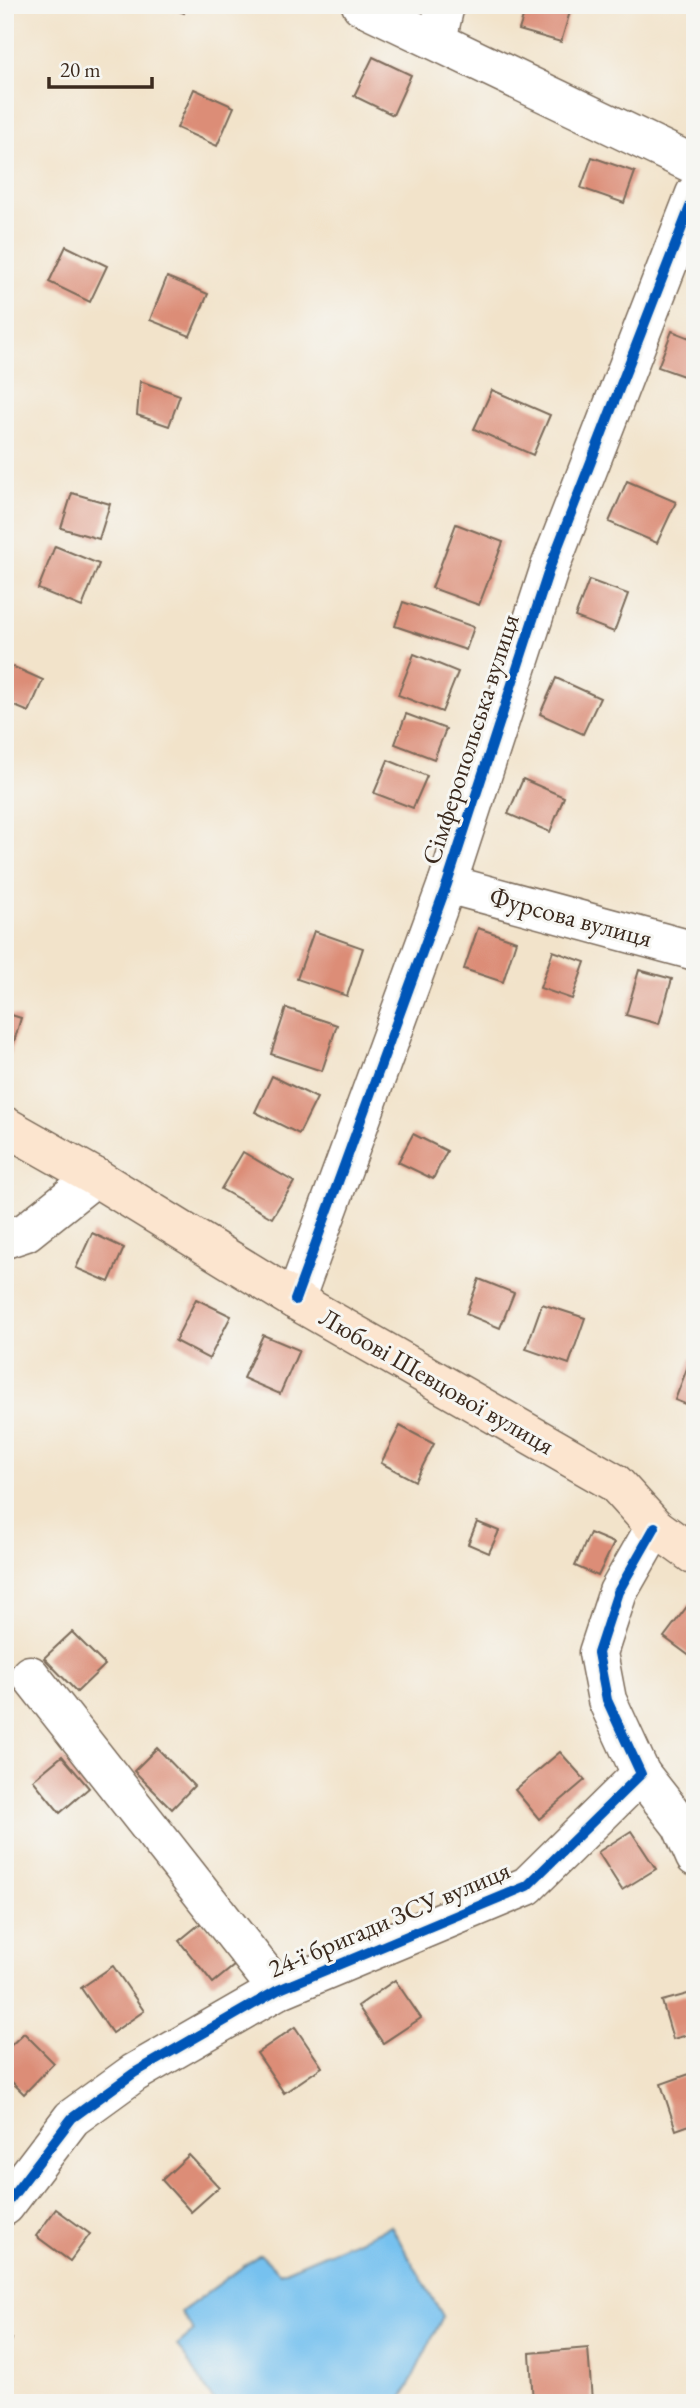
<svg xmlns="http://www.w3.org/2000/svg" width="700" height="2408" font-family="'EB Garamond',serif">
  <rect width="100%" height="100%" fill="#f6f6f2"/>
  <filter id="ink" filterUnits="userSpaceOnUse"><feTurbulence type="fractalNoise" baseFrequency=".0143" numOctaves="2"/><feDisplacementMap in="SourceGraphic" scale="14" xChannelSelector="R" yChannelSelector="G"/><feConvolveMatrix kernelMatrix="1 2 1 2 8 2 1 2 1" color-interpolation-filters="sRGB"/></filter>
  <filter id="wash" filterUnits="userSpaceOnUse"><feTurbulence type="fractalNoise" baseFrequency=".00686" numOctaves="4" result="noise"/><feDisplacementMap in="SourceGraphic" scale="28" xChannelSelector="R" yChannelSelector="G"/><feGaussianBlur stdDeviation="1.57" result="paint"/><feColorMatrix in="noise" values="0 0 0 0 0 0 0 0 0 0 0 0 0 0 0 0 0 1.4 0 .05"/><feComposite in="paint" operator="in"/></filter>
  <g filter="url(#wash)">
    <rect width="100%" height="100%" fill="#f2e3ca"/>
    <path fill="#76c1ef" stroke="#587686" stroke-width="2" d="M391,2226L443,2316L400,2403H215L177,2345L194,2331L181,2312L260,2254L280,2273Z"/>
    <g id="blocks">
      <g fill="#dc8d77">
        <path d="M164,5H187L184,13Z"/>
        <path d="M527,5H572L561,42L519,30Z"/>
        <path d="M373,57L411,75L393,115L354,96Z"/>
        <path d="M194,89L234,107L217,146L177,128Z"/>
        <path d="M592,157L635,172L624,203L581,188Z"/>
        <path d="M66,246L107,266L90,302L49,282Z"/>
        <path d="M167,277L208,294L190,336L150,320Z"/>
        <path d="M672,331L695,340V380L658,367Z"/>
        <path d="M140,381L180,395L169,426L137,415Z"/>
        <path d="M492,390L550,415L533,455L474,429Z"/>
        <path d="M627,481L676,502L657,543L609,522Z"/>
        <path d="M72,493L110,504L99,539L61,528Z"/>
        <path d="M456,524L503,542L479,605L432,588Z"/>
        <path d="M55,546L99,564L82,607L38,589Z"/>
        <path d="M589,580L628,594L614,632L575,617Z"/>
        <path d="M403,602L474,627L466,650L395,626Z"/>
        <path d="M414,654L458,672L442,712L398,695Z"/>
        <path d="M5,663L43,680L29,712L5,702Z"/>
        <path d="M556,678L600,698L583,734L540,714Z"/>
        <path d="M406,714L446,729L434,759L395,744Z"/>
        <path d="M388,760L427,776L413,808L374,793Z"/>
        <path d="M523,779L564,797L550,832L508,814Z"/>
        <path d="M478,928L516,941L503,982L464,969Z"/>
        <path d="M314,931L363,948L347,996L297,979Z"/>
        <path d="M553,951L585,962L572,999L540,988Z"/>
        <path d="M639,970L672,979L659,1024L626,1015Z"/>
        <path d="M286,1008L337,1025L322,1071L271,1054Z"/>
        <path d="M5,1013L21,1018L10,1055L5,1054Z"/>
        <path d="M272,1076L317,1098L299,1134L255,1112Z"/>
        <path d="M413,1134L447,1151L433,1179L398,1162Z"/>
        <path d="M243,1152L294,1182L272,1218L221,1189Z"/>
        <path d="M92,1233L124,1248L109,1282L76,1268Z"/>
        <path d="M479,1279L514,1293L500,1328L466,1314Z"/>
        <path d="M196,1299L231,1316L209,1359L175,1341Z"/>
        <path d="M542,1304L585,1318L569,1364L526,1349Z"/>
        <path d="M263,1335L299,1350L280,1394L243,1378Z"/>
        <path d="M691,1358L695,1359V1408L675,1400Z"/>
        <path d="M400,1426L434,1444L415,1481L381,1463Z"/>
        <path d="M477,1522L499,1531L489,1553L468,1544Z"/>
        <path d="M590,1533L614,1543L598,1576L575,1566Z"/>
        <path d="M689,1604L695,1609V1660L664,1637Z"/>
        <path d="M72,1632L105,1665L77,1692L44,1658Z"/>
        <path d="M157,1748L194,1786L172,1809L134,1771Z"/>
        <path d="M560,1752L585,1780L539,1819L515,1790Z"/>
        <path d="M62,1756L89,1788L60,1813L33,1780Z"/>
        <path d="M631,1831L656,1869L622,1890L598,1852Z"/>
        <path d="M201,1923L235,1965L213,1983L179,1941Z"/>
        <path d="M113,1966L144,2011L112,2033L81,1988Z"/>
        <path d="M395,1980L421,2018L383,2043L358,2006Z"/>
        <path d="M695,1992V2033L673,2039L662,2001Z"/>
        <path d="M295,2027L322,2067L284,2093L257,2053Z"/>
        <path d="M24,2033L54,2063L24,2094L5,2075V2051Z"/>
        <path d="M695,2072V2123L676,2130L661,2084Z"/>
        <path d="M189,2155L219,2187L191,2212L162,2180Z"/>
        <path d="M56,2209L90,2234L70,2261L36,2236Z"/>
        <path d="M5,2337L12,2339L6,2359H5Z"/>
        <path d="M588,2348L592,2401L533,2403L530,2353Z"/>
      </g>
    </g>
  </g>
  <g filter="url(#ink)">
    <use href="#blocks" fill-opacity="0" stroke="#7b6b5a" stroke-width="2"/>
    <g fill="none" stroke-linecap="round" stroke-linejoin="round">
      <g stroke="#7b6b5a" stroke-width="41">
        <g id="street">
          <path d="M361,5L695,165"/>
          <path d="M437,40L445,5"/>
          <path d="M447,884L695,951"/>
          <path d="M5,1239L26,1232L95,1177"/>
          <path d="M295,1300L447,884L550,567L695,194"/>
          <path d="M30,1675L278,1990"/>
          <path d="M641,1774L681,1825L695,1857"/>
          <path d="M5,2206L72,2118L134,2073L278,1990L527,1886L641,1774L607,1700L598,1653L618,1592L655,1527"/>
        </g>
      </g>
      <g stroke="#7b6b5a" stroke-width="41">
        <path id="secondary" d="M5,1126L95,1177L295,1300L615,1483L655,1527L695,1556"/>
      </g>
      <use href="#street" stroke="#fff" stroke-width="38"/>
      <use href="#secondary" stroke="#fce5cf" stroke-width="38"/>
      <g stroke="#f6f6f2" stroke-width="15">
        <g id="cycleway">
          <path d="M295,1300L447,884L550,567L695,194"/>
          <path d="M5,2206L72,2118L134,2073L278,1990L527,1886L641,1774L607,1700L598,1653L618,1592L655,1527"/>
        </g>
      </g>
      <use href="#cycleway" stroke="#0057b8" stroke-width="10"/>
    </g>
  </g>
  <g text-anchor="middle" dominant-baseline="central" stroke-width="6" stroke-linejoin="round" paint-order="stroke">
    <g font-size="26" fill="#3b2a1e" stroke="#f6f6f2">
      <text transform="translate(470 739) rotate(-72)">Сімферопольська вулиця</text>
      <text transform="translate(571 917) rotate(15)">Фурсова вулиця</text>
      <text transform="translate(437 1381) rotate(30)">Любові Шевцової вулиця</text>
      <text transform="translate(389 1919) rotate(-23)">24-ї бригади ЗСУ вулиця</text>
    </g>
  </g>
  <rect width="700" height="2408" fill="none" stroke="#f6f6f2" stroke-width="28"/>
  <path d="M49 77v10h103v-10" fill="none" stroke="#3b2a1e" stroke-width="3.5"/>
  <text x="60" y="77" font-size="21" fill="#3b2a1e" stroke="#f6f6f2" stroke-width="5" paint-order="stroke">20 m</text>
</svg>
